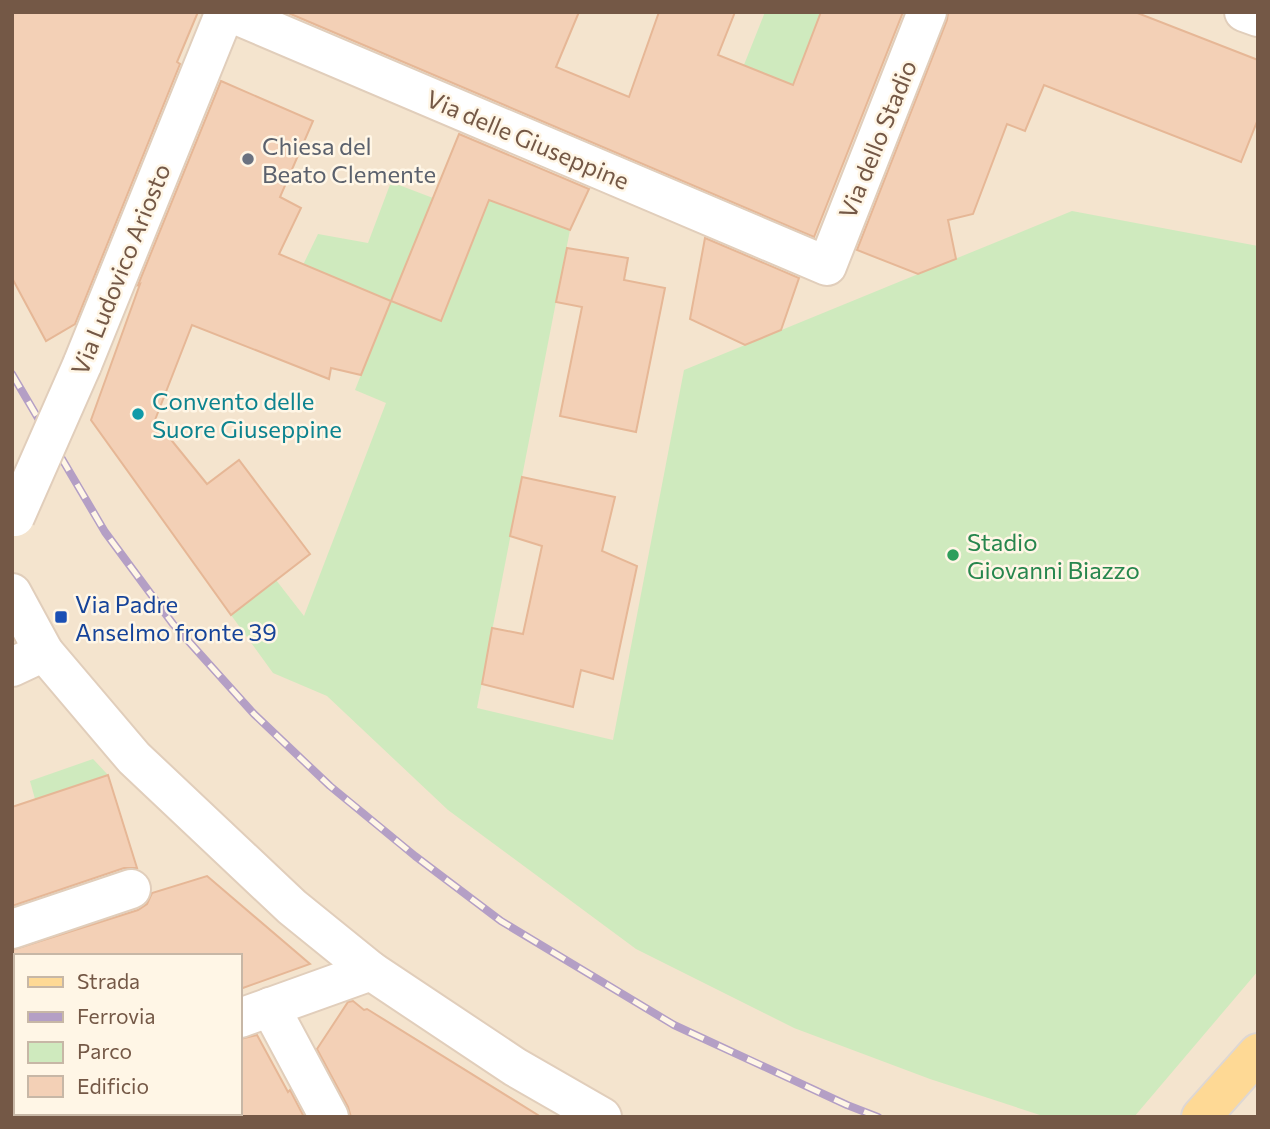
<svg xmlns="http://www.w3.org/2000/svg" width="1270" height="1129" font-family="Commissioner,sans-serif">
  <rect width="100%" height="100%" fill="#fdf2df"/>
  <path fill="#f4e4ce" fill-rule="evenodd" d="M12,12H1258V1117H12ZM16,956H240V1113H16Z"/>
  <g fill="#cfeabe" fill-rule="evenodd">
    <path d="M765,12H821L807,49L857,110L773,77L734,90Z"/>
    <path d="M443,172L497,192L494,202L570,230L477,708L613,740L684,370L1072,211L1258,246V971L1134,1117H1046L930,1079L794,1028L636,949L448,810L327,696L273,673L231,615L276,580L304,616L386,403L355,390L390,301L303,265L318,234L368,243L391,182L433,198ZM433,198L482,217L441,321L391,301Z"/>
    <path d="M93,759L108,775L35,799L30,781Z"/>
  </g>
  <g fill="#f3d0b6" stroke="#e6b796" stroke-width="2">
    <path d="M12,12H198L177,62L180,64L75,324L46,341L12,278Z"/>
    <path d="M286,12H579L556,67L629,97L659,12H735L718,55L793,85L821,12H903L814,237Z"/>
    <path d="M948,12H1135L1258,60V119L1241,162L1044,85L1025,131L1007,124L973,214L948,220L956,259L918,274L857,250L947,20Z"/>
    <path d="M221,81L313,121L280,197L301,208L279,254L391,301L361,375L331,368L329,379L192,325L155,420L207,484L239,460L310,554L231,615L91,420L140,284L138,285Z"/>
    <path d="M459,134L589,189L570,230L489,200L441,321L391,301Z"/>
    <path d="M705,238L799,278L781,330L745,345L690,319Z"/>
    <path d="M567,248L628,258L624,280L665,288L636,432L560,416L582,307L556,302Z"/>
    <path d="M522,477L615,497L602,551L637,566L613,679L581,670L573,707L482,684L492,628L523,634L542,546L510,536Z"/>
    <path d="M108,775L137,868H124L12,906V807Z"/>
    <path d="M207,876L310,964L240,989V956H12V950L138,910L147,904L152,893Z"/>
    <path d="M353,1001L364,1010L367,1009L541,1117H351L348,1107L317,1049L348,1002Z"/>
    <path d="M257,1035L288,1092L290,1090L304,1117H240V1039Z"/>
  </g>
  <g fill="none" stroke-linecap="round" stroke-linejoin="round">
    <g stroke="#e1cebb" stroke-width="42">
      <g id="minor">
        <path d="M229,12L827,266L927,12"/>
        <path d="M1244,12L1258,17"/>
        <path d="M82,365L225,12"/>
        <path d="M12,593L44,652L134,758L292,907L371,971L515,1067L602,1117"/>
        <path d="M12,667L44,652"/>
        <path d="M12,929L131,889"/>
        <path d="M270,1007L329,1117"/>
        <path d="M240,1018L371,971"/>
        <path d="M12,1097L16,1096"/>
      </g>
    </g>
    <g stroke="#ded7d3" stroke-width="42">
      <path id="major" d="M1201,1117L1258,1053"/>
    </g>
    <use href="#minor" stroke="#fff" stroke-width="38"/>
    <use href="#major" stroke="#fed995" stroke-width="38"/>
    <g stroke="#b49fc5" stroke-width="8">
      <path id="rail" d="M12,374L105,532L173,624L254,714L330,786L415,856L501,921L674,1025L847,1105L878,1117"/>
    </g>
    <use href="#rail" stroke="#fff6e6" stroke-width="5" stroke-dasharray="16" stroke-linecap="butt"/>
    <g stroke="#e1cebb" stroke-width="42" stroke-linecap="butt">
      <path id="minor-bridge" d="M15,517L82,365"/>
    </g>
    <use href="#minor-bridge" stroke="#fff" stroke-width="38"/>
  </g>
  <circle fill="#6b7280" stroke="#fff6e6" stroke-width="2.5" cx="248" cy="159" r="7"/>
  <circle fill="#0f9aa8" stroke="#fff6e6" stroke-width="2.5" cx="138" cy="414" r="7"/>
  <circle fill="#2e9e5b" stroke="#fff6e6" stroke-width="2.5" cx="953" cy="555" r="7"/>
  <rect fill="#1a4fb4" stroke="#fff6e6" stroke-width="2.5" x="54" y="610" width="14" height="14" rx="3.5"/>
  <g text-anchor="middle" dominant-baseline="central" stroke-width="5" stroke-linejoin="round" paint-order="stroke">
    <g font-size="24" fill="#745846" stroke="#fff6e6">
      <text transform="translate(528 139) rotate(23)">Via delle Giuseppine</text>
      <text transform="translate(877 139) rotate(-68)">Via dello Stadio</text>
      <text transform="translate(120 269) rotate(-68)">Via Ludovico Ariosto</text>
    </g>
    <g font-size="24" fill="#5b616d" stroke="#fff6e6" text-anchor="start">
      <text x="262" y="145">Chiesa del<tspan x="262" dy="28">Beato Clemente</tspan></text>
    </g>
    <g font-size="24" fill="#0d838f" stroke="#fff6e6" text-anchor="start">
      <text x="152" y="400">Convento delle<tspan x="152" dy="28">Suore Giuseppine</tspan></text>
    </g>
    <g font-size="24" fill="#27864d" stroke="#fff6e6" text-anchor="start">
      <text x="967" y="541">Stadio<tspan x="967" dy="28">Giovanni Biazzo</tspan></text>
    </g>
    <g font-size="24" fill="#164399" stroke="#fff6e6" text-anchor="start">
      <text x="75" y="603">Via Padre<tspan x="75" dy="28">Anselmo fronte 39</tspan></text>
    </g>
  </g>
  <rect width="1270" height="1129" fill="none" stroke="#745846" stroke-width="28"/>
  <rect x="14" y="954" width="228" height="161" fill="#fff6e6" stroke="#c7b7a6" stroke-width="2"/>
  <rect x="28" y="977" width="35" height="10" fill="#fed995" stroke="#c7b7a6" stroke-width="2"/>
  <text x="77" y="989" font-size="21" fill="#745846">Strada</text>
  <rect x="28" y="1012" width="35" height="10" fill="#b49fc5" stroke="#c7b7a6" stroke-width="2"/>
  <text x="77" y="1024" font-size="21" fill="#745846">Ferrovia</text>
  <rect x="28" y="1042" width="35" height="21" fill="#cfeabe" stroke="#c7b7a6" stroke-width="2"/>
  <text x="77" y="1059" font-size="21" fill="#745846">Parco</text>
  <rect x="28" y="1076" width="35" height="21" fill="#f3d0b6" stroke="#c7b7a6" stroke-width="2"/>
  <text x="77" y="1094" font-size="21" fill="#745846">Edificio</text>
</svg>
